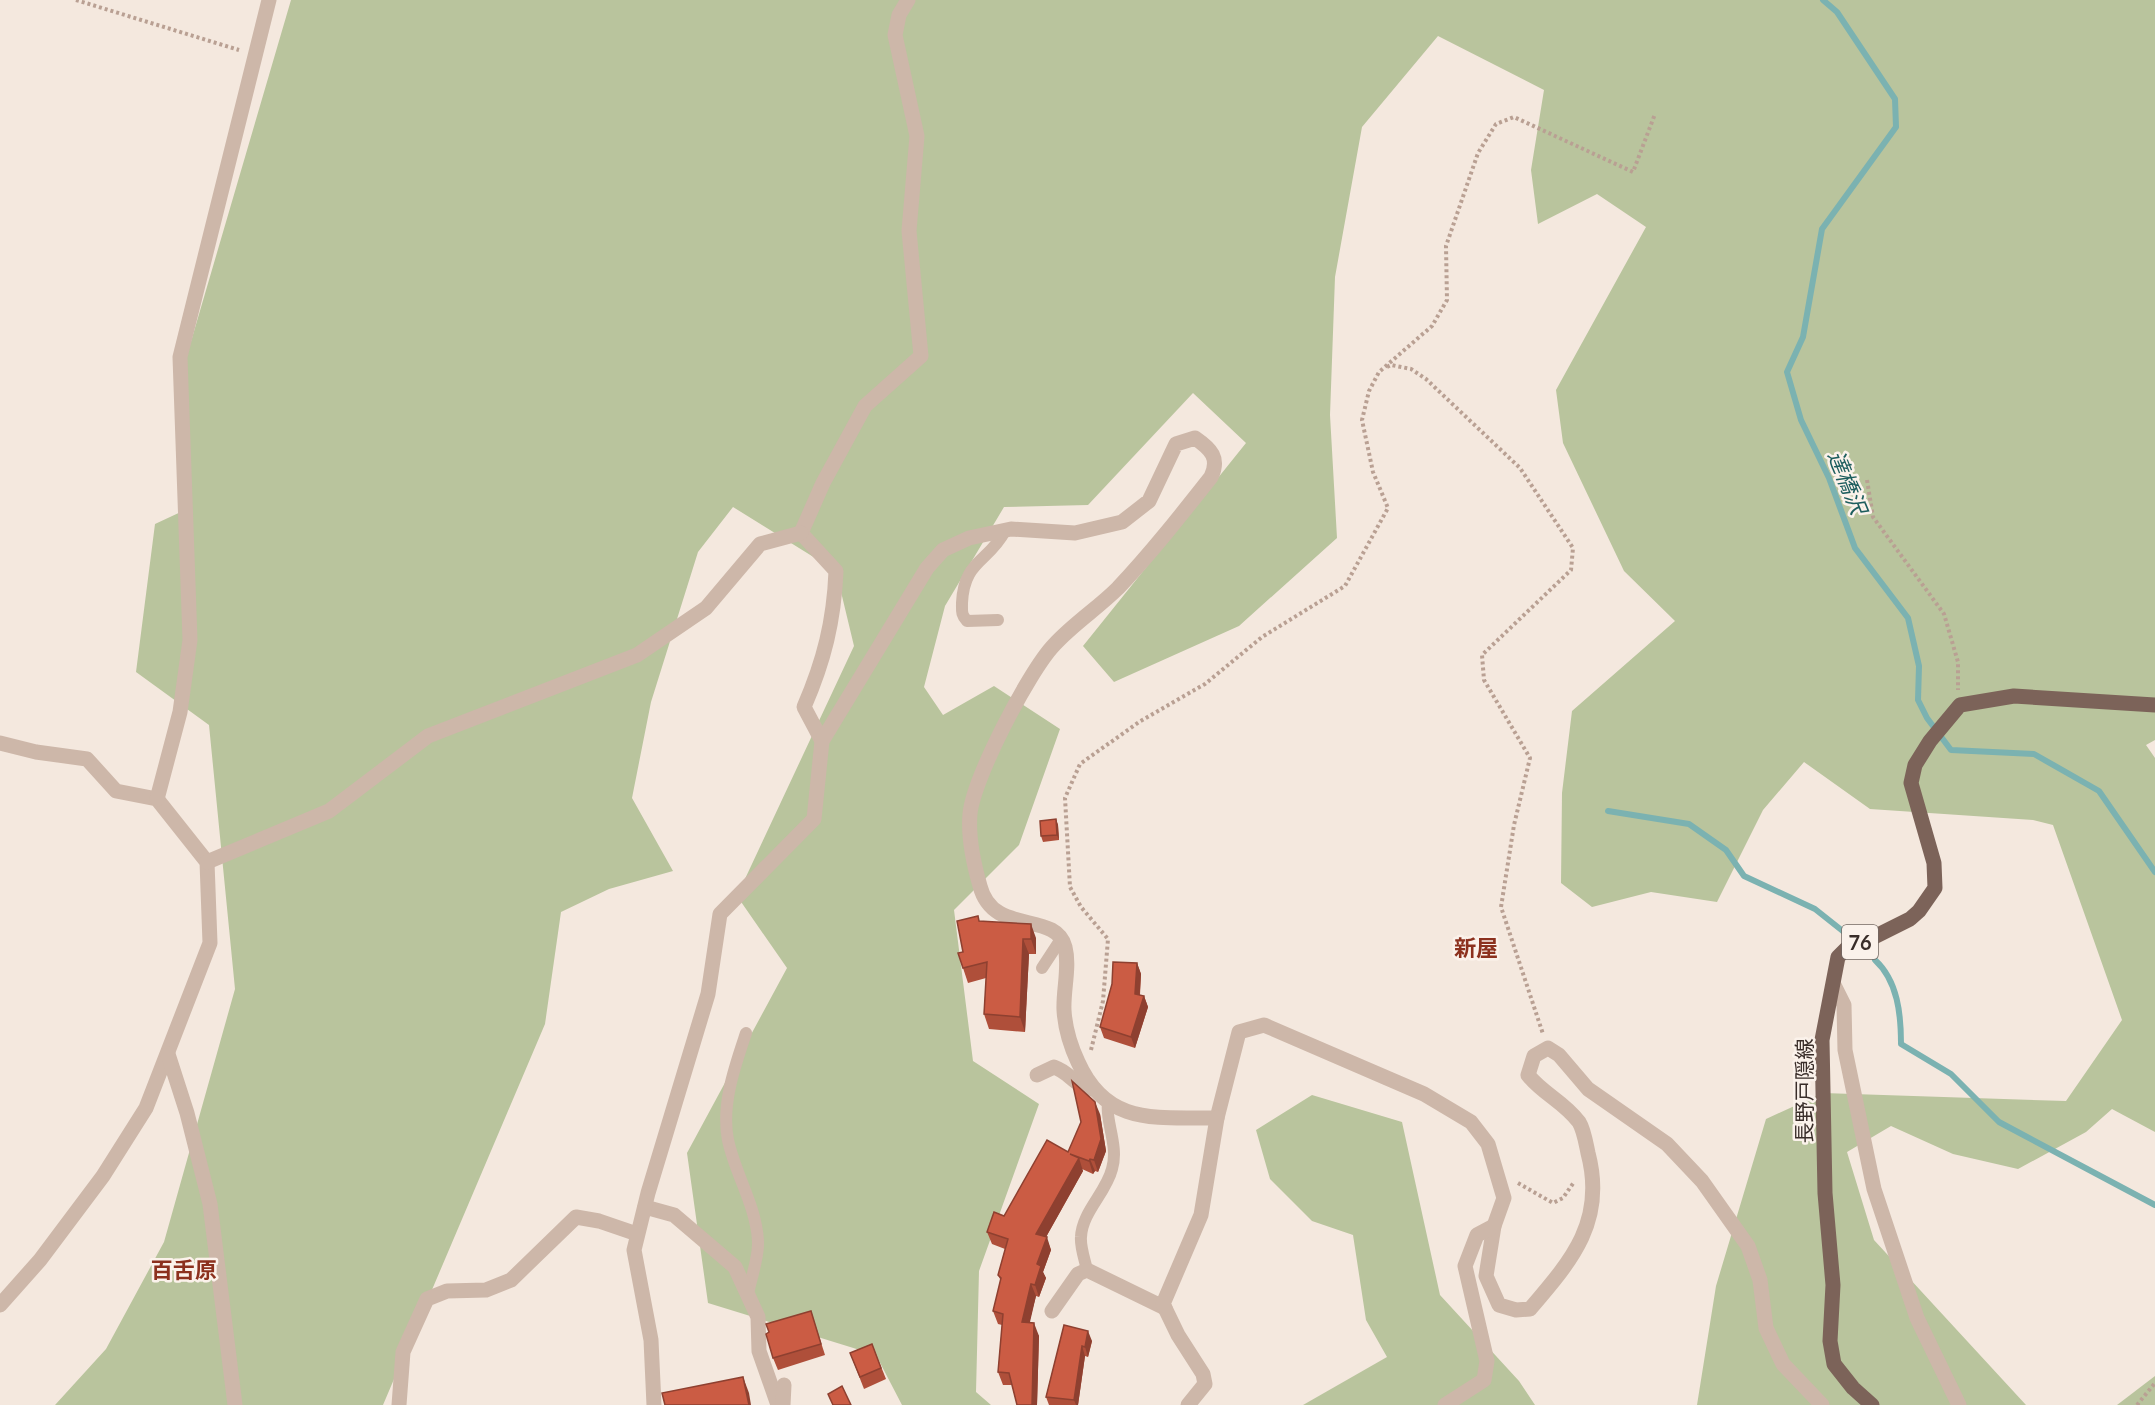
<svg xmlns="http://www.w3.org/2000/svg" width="2155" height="1405" font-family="Lato,'Noto Sans JP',sans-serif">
  <rect width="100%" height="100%" fill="#f4e8de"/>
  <g fill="#b9c49d">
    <path d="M291,0H2155V740L2146,745L2155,758V1132L2112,1109L2086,1132L2018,1169L1953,1154L1891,1126L1847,1152L1874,1240L2026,1405H1697L1716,1286L1766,1119L1823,1093L2066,1101L2122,1020L2053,825L2033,820L1870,809L1804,762L1763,810L1717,902L1651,892L1592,907L1561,883L1562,793L1572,711L1675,621L1624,571L1563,443L1556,390L1646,227L1597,194L1538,224L1531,170L1544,90L1438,36L1362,127L1335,277L1330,415L1337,538L1239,626L1114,682L1083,646L1246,443L1193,393L1088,505L1004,507L945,606L924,687L943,715L994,686L1060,729L1019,845L954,910L973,1061L1039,1104L979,1271L976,1392L991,1405H902L876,1355L708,1303L687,1153L787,968L737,896L854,646L836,571L733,507L698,552L651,702L632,798L673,871L609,889L561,912L545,1024L383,1405H55L106,1349L164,1242L235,989L209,725L136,672L155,524L185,510L180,379Z"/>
    <path d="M1312,1095L1402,1122L1440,1295L1519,1381L1535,1405H1303L1387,1357L1366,1320L1353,1235L1312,1221L1270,1179L1256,1130Z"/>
    <path d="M2155,1376V1405H2117Z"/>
  </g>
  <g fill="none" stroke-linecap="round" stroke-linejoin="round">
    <g stroke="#7bb2b1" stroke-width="6">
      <path d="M1823,0L1837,12L1895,99L1896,127L1822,229L1803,337L1787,372L1801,420L1829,478L1855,548L1908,618L1919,666L1918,700L1927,718L1951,750L2034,754L2099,791L2155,872"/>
      <path d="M1608,811L1689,824L1726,850L1744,876L1815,909L1849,936"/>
      <path d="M1875,960C1898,981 1901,1015 1901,1044L1951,1074L1999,1122L2155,1205"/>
    </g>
    <g stroke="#b9a093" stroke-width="4" stroke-dasharray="3 3" stroke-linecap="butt">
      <path d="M76,0L239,50"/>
      <path d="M1387,367L1391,365L1411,369L1426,379L1520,468L1573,548L1571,570L1482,655L1484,680L1530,758L1514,825L1501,907L1543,1034"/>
      <path d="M1867,480L1873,517L1944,614L1958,662V690"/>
      <path d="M1091,1050L1103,1001L1108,939L1081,907L1070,887L1065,798L1080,764L1139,722L1205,684L1262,637L1345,586L1388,508L1373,472L1362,420L1369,391L1379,372L1432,326L1447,300L1446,246L1478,153L1496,124L1514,117L1633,172L1655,114"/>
      <path d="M1518,1183L1553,1203L1563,1198L1574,1182"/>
      <path d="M2137,1405L2155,1383"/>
    </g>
    <g stroke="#cdb7a9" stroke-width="12">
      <path d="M998,620L967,621C961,615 962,611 962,603C964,560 988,563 1005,531"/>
      <path d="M1042,968L1061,939"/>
      <path d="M746,1033C735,1066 721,1104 728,1140C735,1174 756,1205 758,1241C759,1257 751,1278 748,1294"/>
      <path d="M1087,1270C1085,1260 1080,1247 1081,1237C1082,1212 1106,1193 1112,1169C1119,1146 1105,1120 1108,1104"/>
    </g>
    <g stroke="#cdb7a9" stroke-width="15">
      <path d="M801,533L823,483L865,406L921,356L909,231L917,136L895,35L899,15L908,0"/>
      <path d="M801,533L836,571C834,621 824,661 804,707L822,741"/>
      <path d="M0,743L36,752L87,759L116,791L157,799L207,862L210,943L146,1108L103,1176L40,1260L0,1305"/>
      <path d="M157,799L180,712L190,640L180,357L269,0"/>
      <path d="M207,862L329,811L428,736L637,655L706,608L760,544L801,533"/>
      <path d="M1834,985L1844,1005L1845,1050L1874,1189L1917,1318L1959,1405"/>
      <path d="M168,1054L187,1113L210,1204L235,1405"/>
      <path d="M1037,1075L1054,1067C1071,1073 1074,1086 1093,1089"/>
      <path d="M645,1207L674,1215L735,1267L758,1317L759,1351L778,1405"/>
      <path d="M1052,1311L1078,1274L1087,1270L1165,1308"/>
      <path d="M399,1405L403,1352L427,1299L447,1291L486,1290L511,1280L576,1217L599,1221L637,1234"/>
      <path d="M654,1405L651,1340L634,1250L648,1193L708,994L720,914L814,819L822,741L927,568L943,550L969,538L1011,529L1075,533L1122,522L1149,501L1176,444L1195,438C1211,449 1220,458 1211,477C1181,515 1151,553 1118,588C1098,608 1073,624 1054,645C1029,671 973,779 970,814C968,836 974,865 980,886C993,937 1056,910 1065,947C1070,967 1063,990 1064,1010C1065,1028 1071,1047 1078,1062C1107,1127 1157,1117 1217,1118L1239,1032L1264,1025L1424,1094L1471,1122L1488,1144L1504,1198L1494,1226L1486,1276L1499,1305L1516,1310L1530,1309C1572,1260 1606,1221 1588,1153C1586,1144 1584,1130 1579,1122C1563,1101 1543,1094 1528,1075L1534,1056L1548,1048L1559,1055L1588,1089L1667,1144L1702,1181L1748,1246L1760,1280L1766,1328L1783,1364L1822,1405"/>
      <path d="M783,1405L784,1385"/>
      <path d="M1188,1405L1205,1384L1203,1374L1178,1335L1163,1304L1201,1215L1217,1118"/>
      <path d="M1445,1405L1484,1380L1487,1361L1465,1266L1477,1235L1494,1226"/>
    </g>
    <path stroke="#7c6359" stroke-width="15" d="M1872,1405L1853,1388L1834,1364L1830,1341L1833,1285L1825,1193L1822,1040L1838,957L1849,946L1874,937L1910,919L1919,911L1935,888L1934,863L1911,783L1915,765L1930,741L1960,705L2014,696L2155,705"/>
  </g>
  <g fill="#af4f3a">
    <path d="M1056,819L1058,825L1059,840L1043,842L1041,836Z"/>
    <path d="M979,921L1036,938V954H1029L1025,1032L989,1029L984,1014L986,978L968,983L963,968Z"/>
    <path d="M1137,963L1141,974L1140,995L1144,996L1148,1007L1135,1048L1104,1038L1100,1027Z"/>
    <path d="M1100,1114L1106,1151L1098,1172L1095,1171L1093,1174L1082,1169L1083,1171L1046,1237L1051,1250L1043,1272L1046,1278L1039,1297L1036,1296L1029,1323L1039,1336L1037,1405H1017L1012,1385H1003L998,1372L1002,1325L998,1324L993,1311L1001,1281L998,1275L1005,1249L992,1244L987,1232L1068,1152Z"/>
    <path d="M811,1311L825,1355L778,1370L773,1358Z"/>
    <path d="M1064,1325L1092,1341L1088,1357L1085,1356L1078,1405H1049L1046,1397Z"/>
    <path d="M872,1344L886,1379L864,1389L850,1353Z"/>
  </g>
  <g fill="#8e4030">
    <path d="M1056,819L1058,825L1059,840L1057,835Z"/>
    <path d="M1031,924L1036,938V954L1031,939Z"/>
    <path d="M1023,939L1029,954L1025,1032L1020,1017Z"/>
    <path d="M1137,963L1141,974L1139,1005L1135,994Z"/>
    <path d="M1144,996L1148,1007L1135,1048L1131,1037Z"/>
    <path d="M1095,1102L1100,1114L1106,1151L1098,1172L1094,1160Z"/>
    <path d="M1079,1158L1083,1171L1041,1246L1036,1234Z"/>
    <path d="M1090,1159L1095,1171L1093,1174L1089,1161Z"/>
    <path d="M1047,1237L1051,1250L1043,1272L1046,1278L1039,1297L1035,1285L1037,1264Z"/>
    <path d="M1031,1284L1036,1296L1027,1335L1022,1322Z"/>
    <path d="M1034,1323L1039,1336L1037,1405H1032Z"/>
    <path d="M1088,1331L1092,1341L1088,1357L1085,1347Z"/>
    <path d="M1082,1346L1085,1356L1078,1405H1076L1074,1400Z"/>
    <path d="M743,1377L749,1393L751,1405H749Z"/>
  </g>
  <g fill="#cb5c44" stroke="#8e4030" stroke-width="1.5">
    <path d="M1056,819L1057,835L1041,836L1040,821Z"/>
    <path d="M978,916L979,921L1031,924V939H1023L1020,1017L984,1014L987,962L963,968L958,953L963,952L957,921Z"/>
    <path d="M1113,962L1137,963L1135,994L1144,996L1131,1037L1100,1027L1112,984Z"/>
    <path d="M1072,1081L1095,1102L1101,1139L1094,1160L1090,1159L1089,1161L1070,1154L1079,1158L1036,1234L1047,1237L1037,1264L1041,1266L1035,1285L1031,1284L1022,1322L1034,1323L1032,1405H1017L1009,1373L998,1372L1003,1314L993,1311L1001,1278L998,1275L1008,1239L987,1232L994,1212L1004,1216L1047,1140L1068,1152L1081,1122Z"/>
    <path d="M811,1311L821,1344L773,1358L766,1334L769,1332L766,1324Z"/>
    <path d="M1064,1325L1088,1331L1085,1347L1082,1346L1074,1400L1046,1397Z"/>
    <path d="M872,1344L881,1368L860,1377L850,1353Z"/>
    <path d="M743,1377L749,1405H665L662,1393Z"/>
    <path d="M842,1386L851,1405H833L828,1394Z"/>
  </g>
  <g text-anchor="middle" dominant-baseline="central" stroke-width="5" stroke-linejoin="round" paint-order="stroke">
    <rect fill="#fbf2eb" stroke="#736863" stroke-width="1.5" x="1842" y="925" width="36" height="34" rx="4.5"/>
    <g font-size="20" font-weight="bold" fill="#392d29">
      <text x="1860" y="942">76</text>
    </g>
    <g font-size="21" fill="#392d29" stroke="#fbf2eb">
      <text transform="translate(1803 1091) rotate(-90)">長野戸隠線</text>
    </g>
    <g font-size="22" font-style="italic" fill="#1c5d5d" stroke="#fbf2eb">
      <text transform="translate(1848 482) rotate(68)">達橋沢</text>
    </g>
    <g font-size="22" font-weight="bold" fill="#8c311e" stroke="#fbf2eb">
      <text x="1476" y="947">新屋</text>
      <text x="184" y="1269">百舌原</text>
    </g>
  </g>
</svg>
